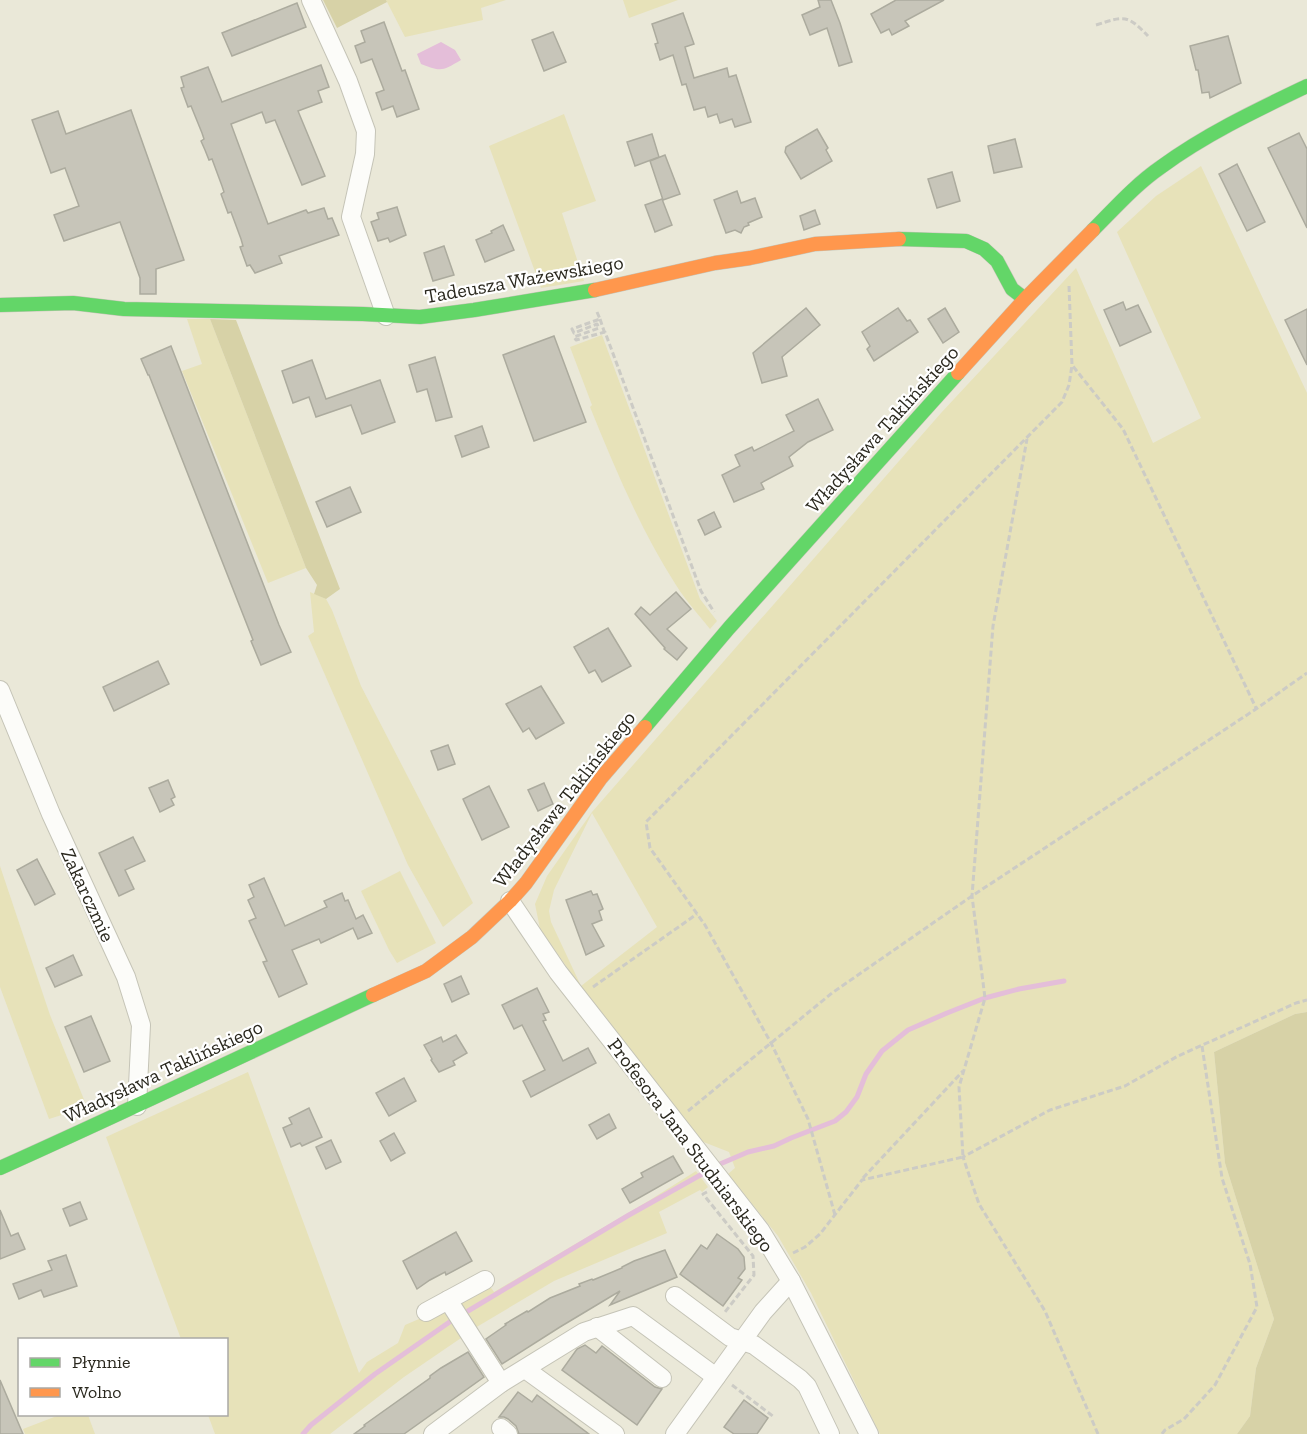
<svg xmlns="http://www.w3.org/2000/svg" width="1307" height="1434" font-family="'Zilla Slab',serif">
  <rect width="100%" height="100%" fill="#eae8d8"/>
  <g fill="#e7e2b9" fill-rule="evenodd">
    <path d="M386,0H506L481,8L483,20L405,37Z"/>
    <path d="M623,0H678L629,18Z"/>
    <path d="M564,114L596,201L562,213L584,281L541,288L489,146Z"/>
    <path d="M1201,166L1307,393V1012L1295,1014L1214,1052L1225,1163L1274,1319L1256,1368L1250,1416L1237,1434H880L811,1293L778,1236L728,1174L735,1168L729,1152L701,1141L581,987L540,929L535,904L547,876L592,812L941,413L1076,268L1153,443L1201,418L1117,232L1156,196ZM592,813L657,927L581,986L551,922L549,911L554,890Z"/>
    <path d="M187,319H210L306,568L268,583L182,371L202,364Z"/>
    <path d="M602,335L700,599L717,621L710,629C699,615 686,601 676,585C641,531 614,466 590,407L592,405L570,347Z"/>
    <path d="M310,592L326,599L332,610L361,686L473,903L443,927L408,865L308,636L314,632Z"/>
    <path d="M0,866L50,1015L87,1107L49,1119L0,987Z"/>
    <path d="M400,871L436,943L397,963L389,950L361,891Z"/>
    <path d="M248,1072L359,1373L367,1362L398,1343L405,1325L447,1307L464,1336L404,1377L330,1434H215L208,1415L226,1414V1340L181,1339L106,1137Z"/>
    <path d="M696,1171L708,1187L702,1192L700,1190L659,1212L667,1233L554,1281L475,1328L457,1301L487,1282L494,1292L650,1200Z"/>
    <path d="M62,1414L88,1415L95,1434H25L23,1429Z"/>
  </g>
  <g fill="#d7d2a7">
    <path d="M323,0H386L387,2L337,28Z"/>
    <path d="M210,319L236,320L340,589L326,599L314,594L317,585L306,568Z"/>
    <path d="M1307,1012V1434H1237L1250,1416L1256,1368L1274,1319L1225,1163L1214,1052L1295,1014Z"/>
  </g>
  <path fill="#e4bed9" d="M441,42L455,50L461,60C442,71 442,72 421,64L417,54Z"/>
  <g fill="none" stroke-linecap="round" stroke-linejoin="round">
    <g stroke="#e4bed9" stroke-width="5">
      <path d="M720,1164L748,1152L774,1146L791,1138L835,1121L846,1112L857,1097L866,1074L882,1051L908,1030L947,1013L985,998L1019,989L1064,981"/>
      <path d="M468,1311L629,1215L704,1173"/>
      <path d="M303,1434L311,1425L375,1374L451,1321"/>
    </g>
  </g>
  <g fill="#c7c5b9" stroke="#acab9e" stroke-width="1.5">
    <path d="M818,0H831L840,23L852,62L839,66L827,28L810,35L802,15L820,7Z"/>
    <path d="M896,0H944L905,21L909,26L892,35L889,29L881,33L871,14Z"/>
    <path d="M297,3L306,27L232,56L222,33Z"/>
    <path d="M683,13L694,44L685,47L694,78L727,68L729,77L736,75L751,122L735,127L732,119L720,123L717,114L708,117L705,107L694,110L686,84L682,85L673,55L660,60L655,44L658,43L652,24Z"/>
    <path d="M384,22L402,71L405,70L419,109L397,117L393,106L382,110L376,93L384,90L372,59L361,63L355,46L365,42L361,31Z"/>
    <path d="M553,32L566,62L544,71L532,40Z"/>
    <path d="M1228,36L1241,83L1210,98L1209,92L1202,93L1198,70H1196L1190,46Z"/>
    <path d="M321,65L329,87L318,91L322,102L298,111L325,176L302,185L275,120L266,123L262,112L231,124L268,224L306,210L308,213L324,208L328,219L332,218L339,235L279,256L282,263L255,273L250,265L247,266L240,247L243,246L241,239L231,212L228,213L221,194L224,192L222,186L212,159L209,160L205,150L201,141L204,139L202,133L191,106L188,107L181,88L184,87L181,77L208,67L222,102Z"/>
    <path d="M131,110L184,260L156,269V294H140V278L120,222L64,241L54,215L79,206L65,168L51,173L32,120L58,111L66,134Z"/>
    <path d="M817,129L828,148L826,150L832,161L801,179L785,152L786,147Z"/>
    <path d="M1299,133L1307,149V228L1268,148Z"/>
    <path d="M652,134L659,157L635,166L627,142Z"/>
    <path d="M1015,139L1022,167L994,173L988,146Z"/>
    <path d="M665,155L680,194L663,200L650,161Z"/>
    <path d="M1237,164L1265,222L1247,231L1219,174Z"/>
    <path d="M952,172L960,201L937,208L928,179Z"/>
    <path d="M737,191L741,203L755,198L762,217L748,223L749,225L744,227L741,233L735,230L726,233L714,200Z"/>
    <path d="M662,199L672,225L655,232L645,205Z"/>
    <path d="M397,207L406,235L390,242L388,238L378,241L371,222L379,219L377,213Z"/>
    <path d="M815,210L820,224L804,230L800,216Z"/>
    <path d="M503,225L514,250L485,262L476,240L492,233L491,231Z"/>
    <path d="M444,246L454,275L433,281L424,253Z"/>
    <path d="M1123,302L1126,310L1138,305L1151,332L1120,346L1104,310Z"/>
    <path d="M806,308L820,325L782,357L787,376L762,383L753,353Z"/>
    <path d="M898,308L907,321L910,320L918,332L874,361L867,349L870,346L862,332Z"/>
    <path d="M945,308L959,332L943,343L928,319Z"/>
    <path d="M1307,309V365L1285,320Z"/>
    <path d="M554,336L586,422L534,441L503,355Z"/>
    <path d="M171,346L279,625L291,652L261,665L251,641L253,640L149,375H148L141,359Z"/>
    <path d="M435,357L452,417L436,421L427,389L417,392L409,365Z"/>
    <path d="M312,360L326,399L380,380L395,422L362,434L351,405L316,417L309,397L293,403L282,371Z"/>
    <path d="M818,399L833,430L808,442L789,457L793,466L761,483L764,489L734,502L722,475L740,466L735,455L752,447L754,451L794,431L786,415Z"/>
    <path d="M482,426L489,447L462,457L455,436Z"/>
    <path d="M350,487L361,512L327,527L316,502Z"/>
    <path d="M714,512L721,527L705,535L698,520Z"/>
    <path d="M676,592L691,609L667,629L687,648L677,660L664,649L665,648L635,614L641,607L650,615Z"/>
    <path d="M608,628L631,666L602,682L595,670L589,673L574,647Z"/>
    <path d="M158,661L169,684L114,711L103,687Z"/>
    <path d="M541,686L564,723L536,739L529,728L523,732L506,704Z"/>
    <path d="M448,745L455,764L438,770L431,751Z"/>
    <path d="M168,780L175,797L171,799L174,805L160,812L149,788Z"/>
    <path d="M544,783L553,804L538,811L528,790Z"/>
    <path d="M489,786L509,827L482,840L463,799Z"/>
    <path d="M133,837L145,861L125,870L134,889L119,896L99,853Z"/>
    <path d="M37,859L55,894L35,905L17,870Z"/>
    <path d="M264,878L285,926L327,907L324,901L342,893L345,901L348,900L356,919L363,915L372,933L358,939L353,928L321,943L319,939L292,950L307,984L279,997L263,962L267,961L249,921L256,918L248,900L254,897L249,885Z"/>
    <path d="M591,891L593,895L597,894L603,909L599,911L602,920L592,924L604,946L586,955L566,900Z"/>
    <path d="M73,955L82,975L55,987L46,968Z"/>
    <path d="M461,976L469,994L452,1002L444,984Z"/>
    <path d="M537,988L549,1012L543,1014L546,1020L543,1021L563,1061L588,1048L596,1063L531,1097L523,1081L545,1070L522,1025L514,1029L502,1005Z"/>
    <path d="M91,1016L110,1061L84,1072L65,1027Z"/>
    <path d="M456,1035L467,1053L453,1061L455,1065L439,1072L431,1060L432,1059L424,1045L441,1037L443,1042Z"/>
    <path d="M404,1078L416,1101L389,1116L376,1093Z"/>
    <path d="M309,1108L322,1137L302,1146L300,1143L291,1147L283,1128L292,1124L289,1118Z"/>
    <path d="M609,1114L616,1128L597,1139L589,1125Z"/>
    <path d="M394,1133L405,1153L391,1161L380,1141Z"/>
    <path d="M331,1140L341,1162L326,1169L316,1147Z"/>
    <path d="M673,1156L683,1173L630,1203L622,1189L643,1177L641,1173Z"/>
    <path d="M80,1202L87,1219L70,1226L63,1209Z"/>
    <path d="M0,1210L11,1236L18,1233L25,1249L0,1259Z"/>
    <path d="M456,1232L472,1261L446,1275L445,1272L430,1280L417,1289L403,1261Z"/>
    <path d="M717,1234L738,1249L744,1257L745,1269L738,1278L742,1280L723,1306L680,1274L701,1245L707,1249Z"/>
    <path d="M665,1250L677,1277L610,1305L620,1291L560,1327L502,1364L486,1339L506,1325L505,1324L527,1311L528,1312L550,1298L580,1286L579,1284L592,1279L593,1280L622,1268V1267L634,1261Z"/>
    <path d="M66,1255L77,1286L44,1297L41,1290L19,1299L13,1284L52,1270L48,1261Z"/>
    <path d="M585,1345L596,1353L602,1346L655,1387L662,1389L637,1425L562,1370L577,1349Z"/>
    <path d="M468,1352L484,1377L404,1434H354L365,1426L364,1425L430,1378V1376L441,1368Z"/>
    <path d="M0,1380L23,1434H0Z"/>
    <path d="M518,1392L532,1402L537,1395L589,1434H519L516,1426L508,1419L504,1417H499Z"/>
    <path d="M744,1400L768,1418L757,1434H734L724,1427Z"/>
  </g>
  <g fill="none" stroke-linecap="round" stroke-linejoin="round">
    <g stroke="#c5c4b7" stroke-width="20">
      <g id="street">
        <path d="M311,0L348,81L366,131L365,154L351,217L386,316"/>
        <path d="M0,690L51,814L126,977L141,1025L137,1106"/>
        <path d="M510,901L558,972L760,1230L791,1281L869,1434"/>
        <path d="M675,1296L730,1337L754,1345L800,1379L807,1386L830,1434"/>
        <path d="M448,1300L501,1383"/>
        <path d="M426,1312L485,1280"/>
        <path d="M597,1327L662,1378"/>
        <path d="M525,1369L615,1434"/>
        <path d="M501,1428L508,1434"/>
        <path d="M433,1434L501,1383L584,1332L633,1316L716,1377"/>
        <path d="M675,1434L763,1312L791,1281"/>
      </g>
    </g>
    <g stroke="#c5c4b7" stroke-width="15">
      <g id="fast">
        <path d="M1093,230C1115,208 1135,185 1161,167C1206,134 1257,110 1307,86"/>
        <path d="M899,239L966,241L984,249L997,261L1012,289L1025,299"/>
        <path d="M0,305L73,303L124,309L363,314L420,317L474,310L595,290"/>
        <path d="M645,727L729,628L958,373"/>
        <path d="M0,1168C125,1112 248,1053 373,995"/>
      </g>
    </g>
    <g stroke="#c5c4b7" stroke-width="15">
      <g id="slow">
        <path d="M595,290L715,263L750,258L815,244L899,239"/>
        <path d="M958,373L1025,299L1093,230"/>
        <path d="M373,995L426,971L472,937L510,901L526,883L601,778L645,727"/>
      </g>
    </g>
    <g stroke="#cccbc5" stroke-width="3" stroke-dasharray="6 3" stroke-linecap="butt">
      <path d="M1096,25C1124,16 1127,14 1148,36"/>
      <path d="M1069,286L1072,365L1123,429L1256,708"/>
      <path d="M597,312L600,319L572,329L574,333L597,324L599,328L574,337L576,340L605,332L701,591L714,612"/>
      <path d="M600,319L604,331"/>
      <path d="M593,987L697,914"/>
      <path d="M688,1111L832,993L972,896L1256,709L1307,673"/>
      <path d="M863,1178L963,1071"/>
      <path d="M707,1192L703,1194L753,1256L754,1275L725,1312"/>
      <path d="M835,1215L808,1119L771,1043L705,925L650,848L646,822L1062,402L1069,385L1072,365"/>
      <path d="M793,1253L805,1247L820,1234L862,1180L963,1157L959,1087L985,998L972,896L993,626L1027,439"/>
      <path d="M732,1385L774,1417"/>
      <path d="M1098,1434L1045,1311L979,1204L963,1157L1050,1110L1125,1086L1178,1056L1296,1003L1307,1000"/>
      <path d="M1162,1434L1165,1430L1184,1419L1215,1385L1257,1307L1250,1264L1222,1178L1202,1046"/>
    </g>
    <use href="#street" stroke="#fcfcf9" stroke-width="18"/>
    <use href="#fast" stroke="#63d668" stroke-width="14"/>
    <use href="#slow" stroke="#ff974d" stroke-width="14"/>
  </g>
  <g text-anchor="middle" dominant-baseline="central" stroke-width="4.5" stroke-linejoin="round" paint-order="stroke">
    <g font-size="20" fill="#2a281e" stroke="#fff">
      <text transform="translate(524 279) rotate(-10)">Tadeusza Ważewskiego</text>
      <text transform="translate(882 429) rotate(-48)">Władysława Taklińskiego</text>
      <text transform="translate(564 799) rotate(-52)">Władysława Taklińskiego</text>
      <text transform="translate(88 895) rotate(65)">Zakarczmie</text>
      <text transform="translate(163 1071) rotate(-25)">Władysława Taklińskiego</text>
      <text transform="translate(691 1145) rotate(53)">Profesora Jana Studniarskiego</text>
    </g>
  </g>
  <rect x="18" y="1338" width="210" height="78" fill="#ffffff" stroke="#aaa9a5" stroke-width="1.5"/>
  <rect x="30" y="1358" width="30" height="9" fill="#63d668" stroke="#aaa9a5" stroke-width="1.5"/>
  <text x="72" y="1368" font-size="18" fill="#2a281e">Płynnie</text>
  <rect x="30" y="1388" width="30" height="9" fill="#ff974d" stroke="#aaa9a5" stroke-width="1.5"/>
  <text x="72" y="1398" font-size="18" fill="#2a281e">Wolno</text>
</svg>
